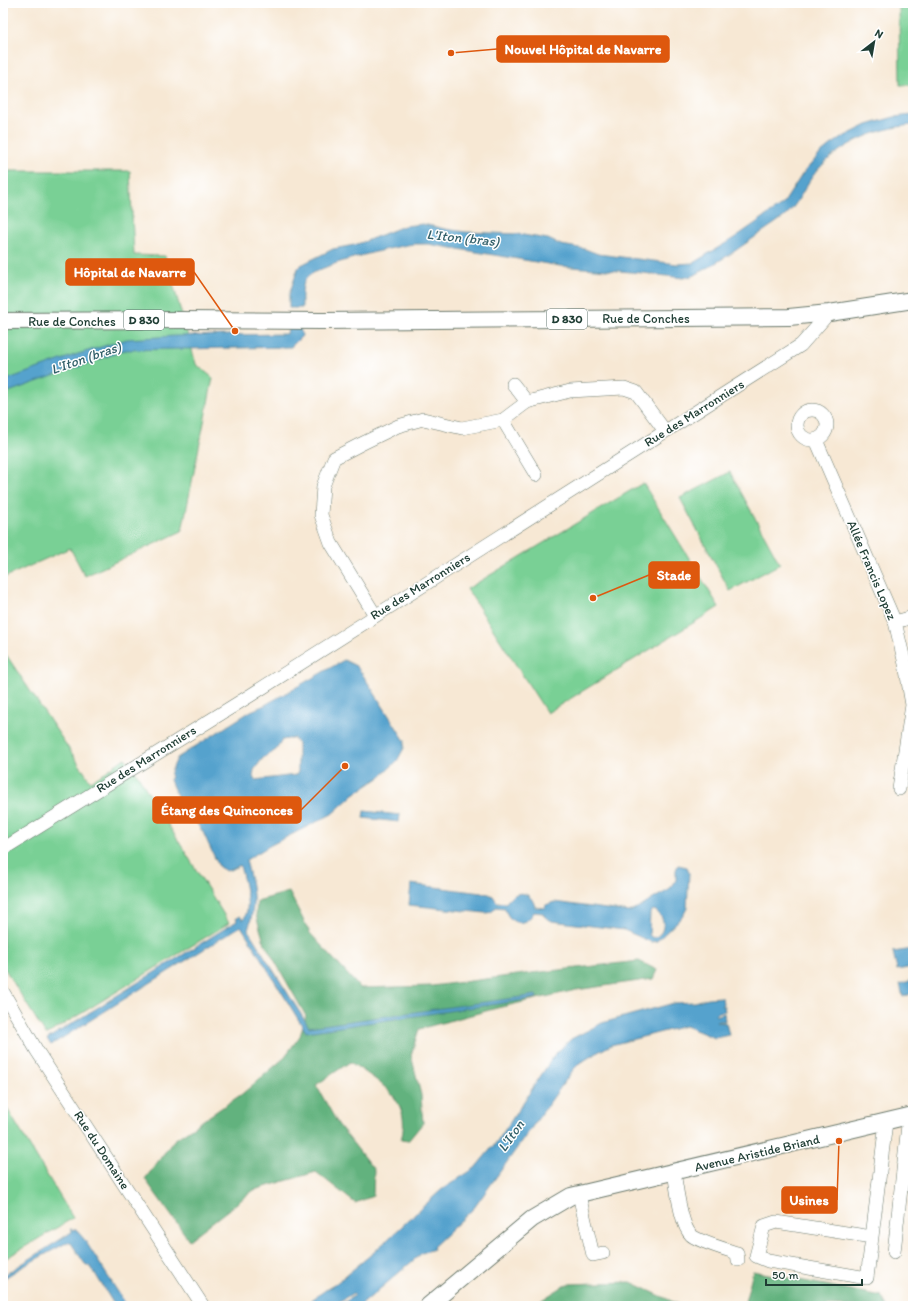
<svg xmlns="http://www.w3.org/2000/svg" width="916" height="1309" font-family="Itim,sans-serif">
  <rect width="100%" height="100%" fill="#fff"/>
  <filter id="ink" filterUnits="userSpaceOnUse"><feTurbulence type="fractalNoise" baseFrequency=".025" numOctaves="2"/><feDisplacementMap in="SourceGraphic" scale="8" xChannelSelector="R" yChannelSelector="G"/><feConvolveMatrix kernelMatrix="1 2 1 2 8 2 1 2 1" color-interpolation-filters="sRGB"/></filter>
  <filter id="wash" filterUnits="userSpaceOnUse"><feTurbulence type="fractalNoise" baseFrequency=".012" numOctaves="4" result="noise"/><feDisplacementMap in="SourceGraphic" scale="16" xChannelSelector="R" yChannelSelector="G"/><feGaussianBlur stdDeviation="0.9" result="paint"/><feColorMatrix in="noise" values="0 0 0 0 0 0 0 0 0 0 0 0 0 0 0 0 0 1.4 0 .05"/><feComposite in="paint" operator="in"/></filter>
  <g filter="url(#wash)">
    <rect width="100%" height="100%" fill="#f7e8d4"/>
    <g fill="#79d095" stroke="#4c8664">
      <path d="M899,3H913V85H900Z"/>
      <path d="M3,171H130L134,255L165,256L196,364L213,378L182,531L85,576L70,548L3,578Z"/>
      <path d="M730,472L780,564L730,591L680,498Z"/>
      <path d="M643,483L719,607L547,713L467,589Z"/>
      <path d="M3,650L91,782L125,758L137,774L229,923L46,1035L3,966Z"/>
      <path d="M3,1102L73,1218L3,1260Z"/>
    </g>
    <g fill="#62b27e" stroke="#407859">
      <path d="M289,892L310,933L360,988L432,986L532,973L639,961L657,970L653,979L576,990L497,1008L419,1029L411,1055L421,1095L423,1123L408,1141L401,1140C413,1099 379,1082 350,1062L316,1085L338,1124L374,1170L373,1196L355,1203L316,1172L254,1190L189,1240L145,1179L174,1140L242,1094L283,1059L300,1036L306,1016L264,942L256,915L257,901Z"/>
      <path d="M753,1271L881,1296L887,1306H744Z"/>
      <path d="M631,1282L682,1306H532L567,1284Z"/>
    </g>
    <g fill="#54a2cd" stroke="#3a7080" fill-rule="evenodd">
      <path d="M913,115V125C875,128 835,146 812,177C803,190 797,206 784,217L729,255L695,275L683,278L643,273L560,266L428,244C423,244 418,244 413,244C394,247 313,265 305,280C301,288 302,299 302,308H289V295L298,268L301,265L333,249L354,245L366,241L404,226L423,224L445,229L466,232L517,234L548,239L561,245L585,249L598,254L677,264L693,263L734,238L783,204L803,173L820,154L832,144L843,137L867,125L894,117Z"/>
      <path d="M288,327H300L302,336L291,347L125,350L3,394V381L75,355L127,339L175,336L287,334Z"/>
      <path d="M344,660L356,666L361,672L405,741L404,748L397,761L380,777L354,794L332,814L271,845L246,860C253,889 257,901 248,930L309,1027L536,995L537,998L306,1032L241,926L51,1045L47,1039L237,921L236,918L240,916L243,920C253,907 243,880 240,865L233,869L226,871L219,867L203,832L176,794L170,780L171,772L177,758L251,711L265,705ZM294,738L298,744V772L296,775L255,780L253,777L254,770L263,758L276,750L282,740Z"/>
      <path d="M364,811L400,815L399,822L363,818Z"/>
      <path d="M678,865L687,867L689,873L687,908L683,916L657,941L651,942L624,930L552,921L545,917L543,913L534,912C526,927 509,926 505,908L496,907C493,911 491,913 485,913L409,905L411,884L489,894L493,896L497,902L506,903C515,889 531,890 535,907L544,908L546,905L554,902L629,912L639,908L656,897L669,890L676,880V870ZM654,910C666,916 667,934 653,938L649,935L650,913L652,911Z"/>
      <path d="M913,949V967L897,970L893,952Z"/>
      <path d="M913,980V993L903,997L900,984Z"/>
      <path d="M722,997L723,1004L721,1006H724L725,1011L719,1012L716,1015V1016L724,1013L725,1021H716L717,1022L726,1023L729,1035L715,1038L685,1026L611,1045L598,1052L580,1063L573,1070L474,1208L433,1247L434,1249L422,1253L360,1306H339L355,1295L353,1293L332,1306H303L327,1289L334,1285L373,1253L441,1190L475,1168L499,1139L555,1054L571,1039L602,1023L674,1003L694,1002L708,998Z"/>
      <path d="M70,1229L76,1230L84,1239L127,1306H115L91,1267L85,1264L71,1243L68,1242C46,1254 24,1265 3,1279V1276L72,1232Z"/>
    </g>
  </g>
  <g filter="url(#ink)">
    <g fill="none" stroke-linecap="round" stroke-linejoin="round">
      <g stroke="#6b796c" stroke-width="14">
        <g id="minor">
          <path d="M513,384L527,402"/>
          <circle cx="812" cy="425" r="15"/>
          <path d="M503,420L536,475"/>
          <path d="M816,440L895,622L905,664L912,705L899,789"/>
          <path d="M375,615L331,543L321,515L323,486L334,458L359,445L398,426L423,419L462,428L503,420L527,402L570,391L624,388L636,392L665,431"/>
          <path d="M895,622L913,617"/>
          <path d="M3,849L251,695L801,345L829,313"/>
          <path d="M3,992L37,1051L203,1306"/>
          <path d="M674,1172C677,1188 680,1224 691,1235C697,1241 728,1250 737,1253L738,1260"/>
          <path d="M579,1195L593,1255L603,1253"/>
          <path d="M872,1237L776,1222L764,1226L756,1256L768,1261L867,1278L886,1122"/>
          <path d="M894,1252L909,1116"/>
        </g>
      </g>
      <g stroke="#6b796c" stroke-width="18">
        <g id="major">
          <path d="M3,321L179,320L322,321L789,317L829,313L913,300"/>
          <path d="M428,1306L532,1219L571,1196L913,1115"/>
        </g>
      </g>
      <use href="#minor" stroke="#fff" stroke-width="13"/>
      <use href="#major" stroke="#fff" stroke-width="16"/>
    </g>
  </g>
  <g text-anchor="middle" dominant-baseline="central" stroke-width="3" stroke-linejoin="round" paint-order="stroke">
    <g fill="#fff" stroke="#627771" stroke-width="1">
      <rect x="547" y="309" width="40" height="20" rx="3"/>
      <rect x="124" y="310" width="40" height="20" rx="3"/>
    </g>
    <g font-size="12" font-weight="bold" fill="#1f3d34">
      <text x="567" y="319">D 830</text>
      <text x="144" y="320">D 830</text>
    </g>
    <g font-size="13" fill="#1f3d34" stroke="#fff">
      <text x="646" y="318">Rue de Conches</text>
      <text x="72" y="321">Rue de Conches</text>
      <text transform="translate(694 413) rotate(-32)">Rue des Marronniers</text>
      <text transform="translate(872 570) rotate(67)">Allée Francis Lopez</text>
      <text transform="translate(420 586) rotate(-32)">Rue des Marronniers</text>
      <text transform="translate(146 759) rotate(-32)">Rue des Marronniers</text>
      <text transform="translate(102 1150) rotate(57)">Rue du Domaine</text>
      <text transform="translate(757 1153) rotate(-13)">Avenue Aristide Briand</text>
    </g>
    <g font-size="14" font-style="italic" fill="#32606a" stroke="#fff">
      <text transform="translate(463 238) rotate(6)">L'Iton (bras)</text>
      <text transform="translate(86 358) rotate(-19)">L'Iton (bras)</text>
      <text transform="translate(511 1136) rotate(-55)">L'Iton</text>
    </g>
  </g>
  <path fill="none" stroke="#de580e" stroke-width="1.5" d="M451 53L497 49M235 331L194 272M593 598L649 575M345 766L301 810M839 1141L837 1200"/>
  <g fill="#de580e" stroke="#fff" stroke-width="1.5">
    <circle cx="451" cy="53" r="4"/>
    <circle cx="235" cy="331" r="4"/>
    <circle cx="593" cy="598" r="4"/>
    <circle cx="345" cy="766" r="4"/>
    <circle cx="839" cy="1141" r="4"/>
  </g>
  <g fill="#de580e" stroke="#de580e" stroke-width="1.5">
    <rect x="497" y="36" width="172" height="26" rx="4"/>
    <rect x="66" y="259" width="128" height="26" rx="4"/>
    <rect x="649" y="562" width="50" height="26" rx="4"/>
    <rect x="153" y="797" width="148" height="26" rx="4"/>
    <rect x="782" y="1187" width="55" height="26" rx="4"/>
  </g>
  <g font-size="14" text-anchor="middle" font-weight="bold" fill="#fff">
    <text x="583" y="54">Nouvel Hôpital de Navarre</text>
    <text x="130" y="277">Hôpital de Navarre</text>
    <text x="674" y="580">Stade</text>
    <text x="227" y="815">Étang des Quinconces</text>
    <text x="809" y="1205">Usines</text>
  </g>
  <rect width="916" height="1309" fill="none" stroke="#fff" stroke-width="16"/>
  <g transform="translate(874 42) rotate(31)" stroke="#ffffff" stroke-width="3" paint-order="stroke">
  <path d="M0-3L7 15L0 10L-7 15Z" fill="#1f3d34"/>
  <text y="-6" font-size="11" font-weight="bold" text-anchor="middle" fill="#1f3d34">N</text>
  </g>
  <path d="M766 1279v6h96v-6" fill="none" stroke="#1f3d34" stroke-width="2"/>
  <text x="772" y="1279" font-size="12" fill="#1f3d34" stroke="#ffffff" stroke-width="3" paint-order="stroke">50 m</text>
</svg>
